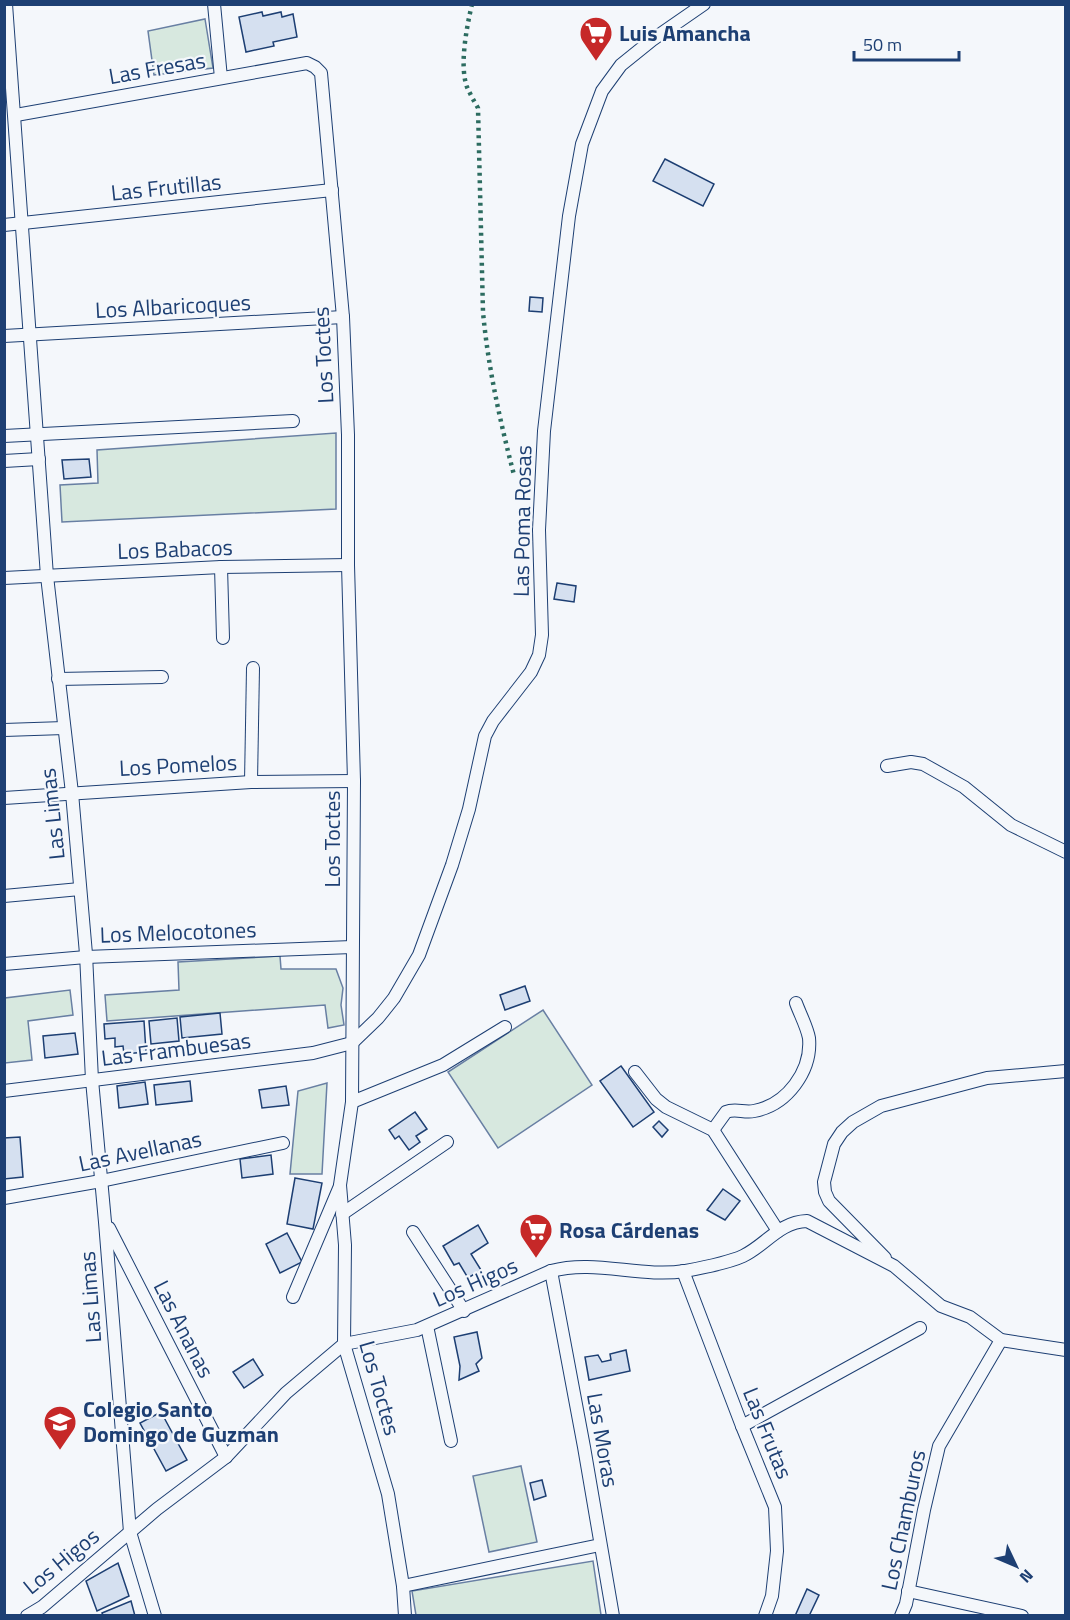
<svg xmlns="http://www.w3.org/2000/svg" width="1070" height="1620" font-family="'Titillium Web',sans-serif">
  <rect width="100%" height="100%" fill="#f4f7fb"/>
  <g fill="#d7e8df" stroke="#687fa3" stroke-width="1.5">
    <path d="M205,19L213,68L154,75L148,31Z"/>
    <path d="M336,433V509L62,522L60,485L98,483L97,450Z"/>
    <path d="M280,956L281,969H336L343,988L341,1005L344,1025L328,1028L325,1005L107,1021L105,995L179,990L178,962Z"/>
    <path d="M70,990L73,1015L28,1021L32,1060L5,1063V998Z"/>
    <path d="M543,1010L592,1085L498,1148L448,1072Z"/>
    <path d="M327,1083L322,1174H290L298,1091Z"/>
    <path d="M521,1466L537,1542L489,1552L473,1476Z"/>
    <path d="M593,1561L601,1615H416L412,1591Z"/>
  </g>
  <g fill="#d5e0f0" stroke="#1d3f73" stroke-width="1.5">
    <path d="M262,12L263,16L281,12L282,17L293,14L297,37L273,42L274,46L246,52L239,17Z"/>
    <path d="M665,159L714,184L703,206L653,181Z"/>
    <path d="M530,297L543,298L542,312L529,311Z"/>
    <path d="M89,459L91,477L64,479L62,460Z"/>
    <path d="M557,583L576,586L574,602L554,599Z"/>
    <path d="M525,986L530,1001L505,1010L500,995Z"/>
    <path d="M220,1013L222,1034L182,1038L180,1017Z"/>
    <path d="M177,1018L179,1041L151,1044L149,1021Z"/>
    <path d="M144,1021L146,1052L124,1054L123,1046L115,1047V1038L105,1039L104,1024Z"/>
    <path d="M75,1033L78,1054L45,1058L43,1036Z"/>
    <path d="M621,1066L654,1112L633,1127L600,1081Z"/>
    <path d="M190,1081L192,1101L156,1105L154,1085Z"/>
    <path d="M145,1082L148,1104L119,1108L117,1086Z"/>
    <path d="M286,1086L289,1105L262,1108L259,1090Z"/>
    <path d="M415,1112L427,1129L416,1136L420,1142L409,1150L399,1136L395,1139L389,1130Z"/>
    <path d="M659,1121L668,1130L662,1137L653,1127Z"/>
    <path d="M20,1137L23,1177L4,1179V1138Z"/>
    <path d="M271,1155L273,1174L242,1178L240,1159Z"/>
    <path d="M295,1178L322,1183L313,1229L287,1224Z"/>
    <path d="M723,1189L740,1201L725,1220L707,1210Z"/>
    <path d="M478,1225L488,1243L471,1254L481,1270L468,1278L459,1263L454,1265L443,1246Z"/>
    <path d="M287,1233L302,1262L280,1273L266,1244Z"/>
    <path d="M477,1332L482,1358L476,1364L479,1371L459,1380L460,1366L454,1337Z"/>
    <path d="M626,1350L630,1371L589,1380L585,1357L598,1355L602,1362L611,1360L610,1354Z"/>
    <path d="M253,1359L263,1375L244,1388L233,1372Z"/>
    <path d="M161,1412L187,1460L166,1471L140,1423Z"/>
    <path d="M542,1480L546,1496L534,1500L530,1483Z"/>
    <path d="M118,1563L129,1596L97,1611L86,1581Z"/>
    <path d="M807,1589L819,1595L809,1616H795Z"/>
    <path d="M131,1601L135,1616H103L102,1613Z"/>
  </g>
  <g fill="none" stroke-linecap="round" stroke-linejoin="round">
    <g stroke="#1d3f73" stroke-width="14">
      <g id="minor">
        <path d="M6,4L47,576L72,793L86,954L92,1080L105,1222L130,1532L155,1616"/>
        <path d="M214,4L221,78"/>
        <path d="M16,115L307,63L315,67L321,73L343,317L348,435V565L354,781L352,1102L340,1185L345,1245L344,1344L388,1494L403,1586L405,1616"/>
        <path d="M4,225L332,190"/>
        <path d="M4,336L343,317"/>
        <path d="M4,436L293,421"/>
        <path d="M4,461L39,459"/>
        <path d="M221,567L223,638"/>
        <path d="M4,578L221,567L348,565"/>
        <path d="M58,679L162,677"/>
        <path d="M4,730L64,728"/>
        <path d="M887,766L911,762L923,764L964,787L1011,825L1066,852"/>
        <path d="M251,782L253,668"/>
        <path d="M4,798L251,782L354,781"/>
        <path d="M4,896L80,889"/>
        <path d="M4,964L86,957L352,947"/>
        <path d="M635,1072L656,1099L666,1107L713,1130L778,1231"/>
        <path d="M4,1091L313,1053L352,1043L378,1018L394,998L419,955L452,865L469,809L485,736L493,721L531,672L539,655L542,635L539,530L544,431L569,216L582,144L602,91L621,65L652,40L704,4"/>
        <path d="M352,1102L443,1065L505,1027"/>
        <path d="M713,1130L726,1112C735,1108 744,1113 754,1111C787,1105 812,1071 809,1038C807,1027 800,1014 796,1003"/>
        <path d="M4,1198L101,1181L283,1143"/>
        <path d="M342,1214L447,1142"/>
        <path d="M109,1228L226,1457"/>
        <path d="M413,1232L464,1311"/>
        <path d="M885,1258L829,1201L825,1192L824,1182L834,1144L842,1132L853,1122L881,1106L987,1078L1066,1071"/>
        <path d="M551,1271L584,1447L613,1616"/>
        <path d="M683,1271L742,1426L775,1507L777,1551L772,1596L765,1616"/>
        <path d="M293,1297L340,1186"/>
        <path d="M427,1326L451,1441"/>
        <path d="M742,1426L920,1328"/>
        <path d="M403,1586L600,1545"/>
        <path d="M908,1591L1022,1616"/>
        <path d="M27,1616L42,1607L157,1509L226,1457L286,1393L344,1344L417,1330L551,1271C595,1259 640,1278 685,1271C701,1268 728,1263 743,1256C766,1245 779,1222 807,1221L894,1266L941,1306L970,1317L1001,1340L1066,1350"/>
        <path d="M901,1616L906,1604L924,1510L939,1446L1001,1340"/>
      </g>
    </g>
    <use href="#minor" stroke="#f4f7fb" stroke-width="12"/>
    <path stroke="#2c6c60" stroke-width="4.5" stroke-dasharray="3 4.5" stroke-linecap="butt" d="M472,4C467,26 459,65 467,87C470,94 474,101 478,108L483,312C488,367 500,421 514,475"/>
  </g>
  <defs>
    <g id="supermarket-pin" transform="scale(1.725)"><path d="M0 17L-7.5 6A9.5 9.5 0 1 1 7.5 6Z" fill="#c62828" stroke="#f4f7fb"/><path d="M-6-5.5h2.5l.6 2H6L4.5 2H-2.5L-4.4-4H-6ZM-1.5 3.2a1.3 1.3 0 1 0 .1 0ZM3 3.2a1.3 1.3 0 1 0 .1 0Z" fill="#fff"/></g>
    <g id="university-pin" transform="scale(1.725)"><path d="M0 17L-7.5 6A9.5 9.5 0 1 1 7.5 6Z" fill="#c62828" stroke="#f4f7fb"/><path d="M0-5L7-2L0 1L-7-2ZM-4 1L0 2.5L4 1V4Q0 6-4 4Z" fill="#fff"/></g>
  </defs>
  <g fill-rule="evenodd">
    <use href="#supermarket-pin" x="596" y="33"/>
    <use href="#supermarket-pin" x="536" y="1230"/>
    <use href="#university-pin" x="60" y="1422"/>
  </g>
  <g text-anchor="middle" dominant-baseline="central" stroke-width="4.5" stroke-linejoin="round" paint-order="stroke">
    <g font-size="22" font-weight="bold" fill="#1d3f73" stroke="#f4f7fb" text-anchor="start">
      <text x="619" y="33">Luis Amancha</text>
      <text x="559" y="1230">Rosa Cárdenas</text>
      <text x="83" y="1409">Colegio Santo<tspan x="83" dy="25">Domingo de Guzman</tspan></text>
    </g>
    <g font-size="22" fill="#1d3f73" stroke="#f4f7fb">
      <text transform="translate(157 68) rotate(-10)">Las Fresas</text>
      <text transform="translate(166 187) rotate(-6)">Las Frutillas</text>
      <text transform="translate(173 306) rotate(-3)">Los Albaricoques</text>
      <text transform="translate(323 355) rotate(-93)">Los Toctes</text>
      <text transform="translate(522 521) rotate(-89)">Las Poma Rosas</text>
      <text transform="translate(175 549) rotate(-2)">Los Babacos</text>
      <text transform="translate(178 765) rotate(-3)">Los Pomelos</text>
      <text transform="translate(52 814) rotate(-96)">Las Limas</text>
      <text transform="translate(332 839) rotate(-90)">Los Toctes</text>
      <text transform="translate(178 932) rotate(-2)">Los Melocotones</text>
      <text transform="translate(176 1049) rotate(-7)">Las Frambuesas</text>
      <text transform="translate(140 1151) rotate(-12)">Las Avellanas</text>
      <text transform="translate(475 1282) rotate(-24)">Los Higos</text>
      <text transform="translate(90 1297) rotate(-94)">Las Limas</text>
      <text transform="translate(184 1329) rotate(63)">Las Ananas</text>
      <text transform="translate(380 1388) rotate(74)">Los Toctes</text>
      <text transform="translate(768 1433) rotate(68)">Las Frutas</text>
      <text transform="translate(603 1440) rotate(80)">Las Moras</text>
      <text transform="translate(903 1520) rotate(-78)">Los Chamburos</text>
      <text transform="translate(61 1561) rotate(-39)">Los Higos</text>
    </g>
  </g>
  <rect width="1070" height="1620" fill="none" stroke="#1d3f73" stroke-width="12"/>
  <g transform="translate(1016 1566) rotate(134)" stroke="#f4f7fb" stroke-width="4.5" paint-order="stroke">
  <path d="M0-4.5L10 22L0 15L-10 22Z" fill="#1d3f73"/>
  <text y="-9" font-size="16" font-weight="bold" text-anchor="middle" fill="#1d3f73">N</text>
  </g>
  <path d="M854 51v9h105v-9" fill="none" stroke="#1d3f73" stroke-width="3"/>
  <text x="863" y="51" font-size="18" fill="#1d3f73" stroke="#f4f7fb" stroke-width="4.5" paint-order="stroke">50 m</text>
</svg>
